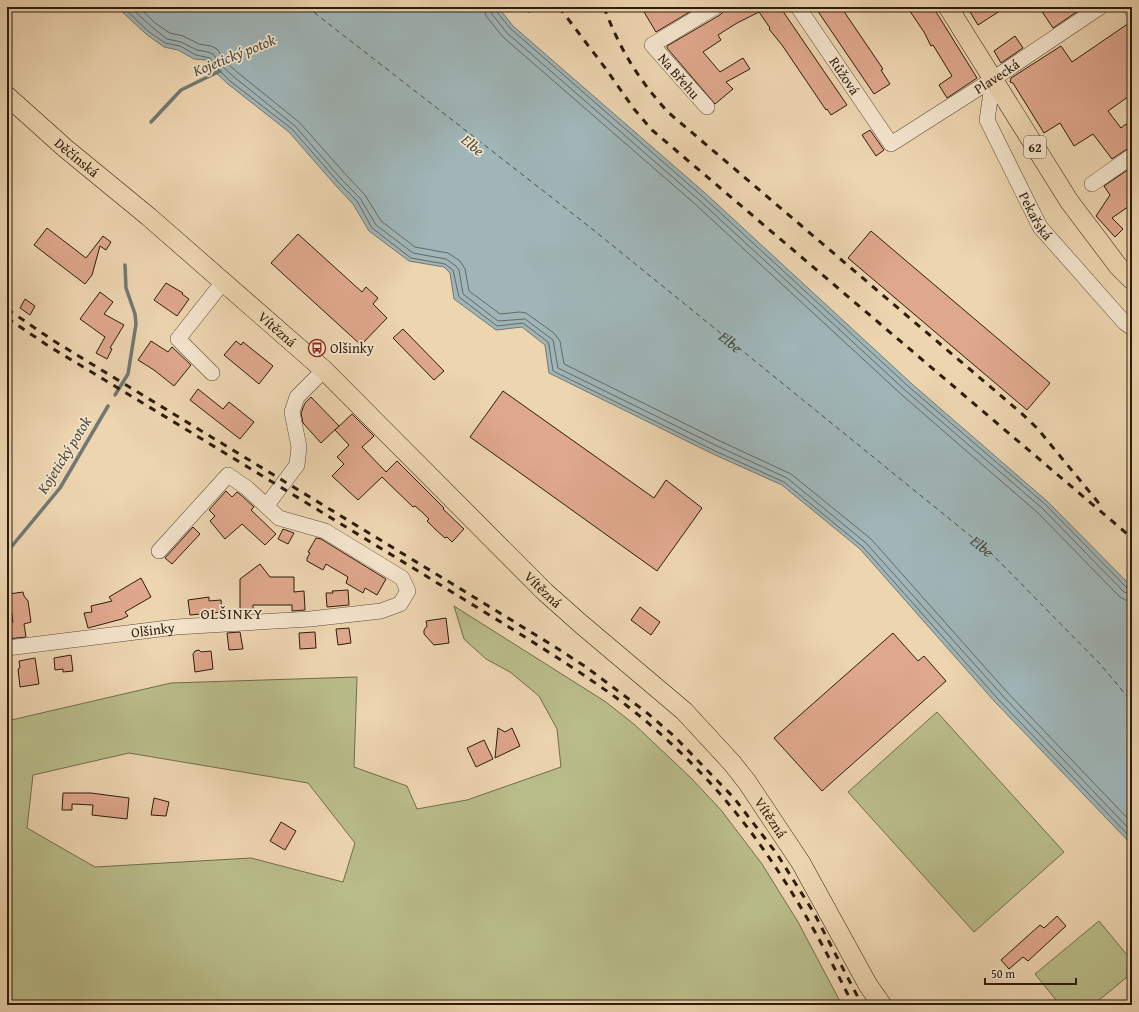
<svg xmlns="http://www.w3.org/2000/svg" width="1139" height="1012" font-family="'Gentium Book Plus',serif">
  <rect width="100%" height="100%" fill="#edd5b0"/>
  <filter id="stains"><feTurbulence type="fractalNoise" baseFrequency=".005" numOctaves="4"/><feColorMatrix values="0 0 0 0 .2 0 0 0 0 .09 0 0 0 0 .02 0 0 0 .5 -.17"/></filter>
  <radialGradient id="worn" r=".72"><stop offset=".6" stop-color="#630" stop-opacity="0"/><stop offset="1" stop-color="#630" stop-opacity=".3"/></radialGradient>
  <g fill="#b9bd8a" stroke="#726d4b" fill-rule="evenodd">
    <path d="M454,606L606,702L635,725L691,778L721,810L762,864L798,922L842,1005H7V721L171,683L357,677L354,767L407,786L417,809L467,800L561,767L557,729L539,696L510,672L486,659L464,639ZM129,753L308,783L355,843L343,882L251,858L95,867L27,828L33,775Z"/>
    <path d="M937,712L1064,852L974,932L848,792Z"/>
    <path d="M1099,921L1132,961V973L1093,1005H1060L1035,974Z"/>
  </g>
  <path fill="#9fb5b7" stroke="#717873" d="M117,7H498L513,26L705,193L912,384L1048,502L1132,587V845L995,702L860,549L782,485L713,454L549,373L545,345L522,327L496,330L454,299L450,273L444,267L409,261L369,231L353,204L337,187L289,132L228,84L215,72L207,60L194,59L178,50L164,47L146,34Z"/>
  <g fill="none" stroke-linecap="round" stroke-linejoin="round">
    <g stroke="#666962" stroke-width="1">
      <path d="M123,7L148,31L165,43L180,46L196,55L210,58L218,69L230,81L292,129L340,184L357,201L372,228L411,258L445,264L453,270L459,297L497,326L523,323L548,342L549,345L553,371L715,451L784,482L863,547L998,699L1132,839"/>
      <path d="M130,7L152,27L167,39L181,42L197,50L208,52L213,54L222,66L234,77L295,126L343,181L360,198L376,225L413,253L446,259L456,266L459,270L463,294L498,321L525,319L553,340L558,368L717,446L787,478L866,543L1002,695L1132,832"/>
      <path d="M139,7L155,23L170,33L183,36L199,44L211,46L217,49L226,62L237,72L299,122L348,177L365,195L381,221L415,247L448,253L460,261L465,269L469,291L500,314L520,312L526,313L554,333L560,341L564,364L720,441L791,474L871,539L1006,691L1132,823"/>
      <path d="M484,7L486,16L503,37L695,204L902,395L1038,513L1120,597L1125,600L1132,601"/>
      <path d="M490,7L492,14L507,33L699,200L906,391L1042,508L1124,592L1132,595"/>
      <path d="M495,7L496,11L511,29L702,196L909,387L1046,505L1127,588L1132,590"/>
    </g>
    <g stroke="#717873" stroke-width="3.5">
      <path d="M151,122L181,90L220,71"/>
      <path d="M115,395L128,374L136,324L135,314L126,288L125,265"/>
      <path d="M7,552L60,488L108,406"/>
    </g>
    <path stroke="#4e4b3f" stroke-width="1" stroke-dasharray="5 4" stroke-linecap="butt" id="s1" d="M307,7L591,228L989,551L1100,664L1132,702"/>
  </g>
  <g fill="#dfa78c" stroke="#2c1d0c">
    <path d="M653,7H698L656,32L644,12Z"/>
    <path d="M724,7H780L847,105L831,115L827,109L826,110L782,45L769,29L770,28L759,12L737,23L718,35L721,40L703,52L720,72L743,58L750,69L726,82L733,89L715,104L667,48V46L720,15L723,12Z"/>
    <path d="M815,7H841L883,69L881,70L890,84L874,94Z"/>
    <path d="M907,7H933L977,78L947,98L939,85L952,76L933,45L931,46L924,32Z"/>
    <path d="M967,7H1006L978,25Z"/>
    <path d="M1039,7H1084L1053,28Z"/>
    <path d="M1132,21V94L1108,111L1121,128L1126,124L1132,131V147L1127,149L1112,159L1093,134L1074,146L1060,123L1044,133L1013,83L1010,82L1011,78L1061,46L1072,62Z"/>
    <path d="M1015,36L1023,48L1001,63L994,51Z"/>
    <path d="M870,130L884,150L876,156L862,135Z"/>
    <path d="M1132,167V204L1112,218L1123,229L1115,237L1096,216L1110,195L1104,186Z"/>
    <path d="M47,228L86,258L103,236L111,242L106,250L100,246L92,275L85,284L34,245Z"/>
    <path d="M871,231L1050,383L1027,410L848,258Z"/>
    <path d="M298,234L362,292L366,287L378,298L373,304L387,318L361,345L271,263Z"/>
    <path d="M166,283L183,293L182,294L189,299L177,316L154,300Z"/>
    <path d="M100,292L113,302L104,314L124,325L110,348L112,349L107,359L96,353L105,337L80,319Z"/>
    <path d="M25,299L35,306L30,315L20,308Z"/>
    <path d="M403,329L444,371L434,380L393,338Z"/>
    <path d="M151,341L168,352L172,347L191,365L174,386L154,370L138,360Z"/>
    <path d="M236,341L241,345L243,342L273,366L259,384L224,355Z"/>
    <path d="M198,389L223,409L229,402L254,422L240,439L190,400Z"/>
    <path d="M503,391L654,498L666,480L702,508L657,571L470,437Z"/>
    <path d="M311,397L339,426L321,443L303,423L301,413L305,403Z"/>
    <path d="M352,414L374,436L362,447L386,472L397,461L444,508L443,509L464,529L452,542L447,537L445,538L435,529L427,521L429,519L422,512L415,506L413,507L382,477L358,500L332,476L344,464L337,457L349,445L335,430Z"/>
    <path d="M226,491L232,497L237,492L241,495L254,507L251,510L276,534L265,545L242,524L225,539L210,521L215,516L209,510Z"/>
    <path d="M193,527L200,534L172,564L165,558Z"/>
    <path d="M283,529L294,533L288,544L278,539Z"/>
    <path d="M316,538L321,539L386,579L377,595L365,588L363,593L346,583L348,577L326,564L323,570L307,561V558L310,553L308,552Z"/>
    <path d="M260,564L270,577H294V592L304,591L305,610L292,611V605H253V609L240,610V579Z"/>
    <path d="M141,578L151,597L125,612L128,616L122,619L88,628L84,613L92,612L91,606L112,601L109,597Z"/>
    <path d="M348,590L349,605L327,607L326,593H333L332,591Z"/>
    <path d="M23,592L24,596L28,601L31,622L24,624L26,637L7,639V623L13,622L9,594Z"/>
    <path d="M209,597V601L221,600L222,612L190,615L188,600Z"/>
    <path d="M640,607L660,622L651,635L631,620Z"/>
    <path d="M446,618L449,643L434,645L424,634V630L427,626L426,621Z"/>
    <path d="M349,628L351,643L338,645L336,629Z"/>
    <path d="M240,632L243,649L229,650L227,633Z"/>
    <path d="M315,632L316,648L300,649L299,633Z"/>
    <path d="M893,633L918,661L924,656L946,681L822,791L774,738Z"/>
    <path d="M199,650L201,652L211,651L213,669L195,672L193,654L195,651Z"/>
    <path d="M71,655L73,671L63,672V669L55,670L54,658Z"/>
    <path d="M35,658L39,684L20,687L18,669L20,668L19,661Z"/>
    <path d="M498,728L505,732L512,728L520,746L495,758Z"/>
    <path d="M484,740L493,759L476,767L467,748Z"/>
    <path d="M63,793H91L129,798L127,819L92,815L93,805L72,804V810H62Z"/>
    <path d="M154,798L169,802L166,816L151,815Z"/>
    <path d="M281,822L296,831L285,850L270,841Z"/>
    <path d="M1057,916L1066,926L1028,961L1023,957L1009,969L1001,960L1040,925L1044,928Z"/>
  </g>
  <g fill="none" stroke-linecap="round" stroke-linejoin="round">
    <g stroke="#5c4b35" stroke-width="16">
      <g id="minor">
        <path id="s2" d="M798,7L891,144L993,79L1100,7"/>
        <path d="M1131,7L1132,10"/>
        <path id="s3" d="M993,79L987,120L1040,227L1124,322L1132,328"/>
        <path d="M707,107L652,45L715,7"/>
        <path d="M1092,184L1132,156"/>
        <path d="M212,373L178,339L223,282"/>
        <path d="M267,505L297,465L299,447L292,412L297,397L324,370"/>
        <path id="s4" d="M7,648L176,627L310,619L381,611L400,604L408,591L402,578L325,531L279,518L247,488L228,475L159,551"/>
      </g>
    </g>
    <g stroke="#2c1d0c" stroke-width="20">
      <g id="major">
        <path d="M948,7L1069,201L1118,266L1132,280"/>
        <path id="s5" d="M7,96L65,148L149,217L324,370L545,592L581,624L684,711L732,763L747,782L801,863L868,985L882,1005"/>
      </g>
    </g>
    <use href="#minor" stroke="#f3e4cc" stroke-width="15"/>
    <use href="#major" stroke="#edd5b0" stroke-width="19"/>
    <g stroke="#2c1d0c" stroke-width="3" stroke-dasharray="7 7" stroke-linecap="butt">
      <path d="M526,7L530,12"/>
      <path d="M559,7L606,69L634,109L652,130L1132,538"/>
      <path d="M604,7C619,48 639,81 669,113L1020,412L1037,428L1102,507"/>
      <path d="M7,309L54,341L464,591L552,645L586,667L646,712L674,736L734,798L777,854L814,913L862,1005"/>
      <path d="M7,318L50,347C173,421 295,496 418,571C482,611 549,650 611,694C642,716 672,743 699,771C764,838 812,921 853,1005"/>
    </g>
  </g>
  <defs>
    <g id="bus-ring" transform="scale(0.9)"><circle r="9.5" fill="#f3e4cc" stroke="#8f2418" stroke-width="1.5"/><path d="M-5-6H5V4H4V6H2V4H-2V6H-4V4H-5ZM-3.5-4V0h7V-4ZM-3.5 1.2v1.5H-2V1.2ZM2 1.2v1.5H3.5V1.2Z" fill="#8f2418"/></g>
  </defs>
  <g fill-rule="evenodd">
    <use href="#bus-ring" x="317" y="348"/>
  </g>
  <g text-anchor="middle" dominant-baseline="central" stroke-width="3.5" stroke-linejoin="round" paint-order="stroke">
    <rect fill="#f3e4cc" stroke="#685946" stroke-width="1" x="1024" y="136" width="22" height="22" rx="3"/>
    <g font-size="13" font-weight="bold" fill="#2c1d0c">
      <text x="1035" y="147">62</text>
    </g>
    <g font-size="14" fill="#2c1d0c" stroke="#f3e4cc">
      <text stroke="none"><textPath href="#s2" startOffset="83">Růžová</textPath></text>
      <text transform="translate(679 76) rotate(49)">Na Břehu</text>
      <text stroke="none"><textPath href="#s2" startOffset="291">Plavecká</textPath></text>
      <text stroke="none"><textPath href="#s5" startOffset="93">Děčínská</textPath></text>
      <text stroke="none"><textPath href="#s3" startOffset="149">Pekařská</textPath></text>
      <text stroke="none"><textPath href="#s5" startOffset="357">Vítězná</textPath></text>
      <text stroke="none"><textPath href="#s5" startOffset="729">Vítězná</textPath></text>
      <text stroke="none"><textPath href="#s4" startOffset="147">Olšinky</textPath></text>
      <text stroke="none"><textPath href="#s5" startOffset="1053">Vítězná</textPath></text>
    </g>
    <g font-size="14" fill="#2c1d0c" stroke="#f3e4cc" text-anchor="start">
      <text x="330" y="348">Olšinky</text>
    </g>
    <g font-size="15" font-style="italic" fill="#4e4b3f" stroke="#f3e4cc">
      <text transform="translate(234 55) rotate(-22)">Kojetický potok</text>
      <text transform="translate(473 145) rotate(40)">Elbe</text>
      <text stroke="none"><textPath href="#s1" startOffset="540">Elbe</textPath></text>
      <text transform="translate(64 455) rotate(-58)">Kojetický potok</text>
      <text stroke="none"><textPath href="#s1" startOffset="864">Elbe</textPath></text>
    </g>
    <g font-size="15" letter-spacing="1" fill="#2c1d0c" stroke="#f3e4cc">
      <text x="232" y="613">OLŠINKY</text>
    </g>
  </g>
  <rect width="1139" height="1012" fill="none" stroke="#edd5b0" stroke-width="24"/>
  <rect x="8" y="8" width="1123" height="996" fill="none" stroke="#2c1d0c" stroke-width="2"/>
  <rect x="12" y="12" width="1115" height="988" fill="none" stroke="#2c1d0c"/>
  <path d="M985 978v6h91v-6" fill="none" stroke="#2c1d0c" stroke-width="2"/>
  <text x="991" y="978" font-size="12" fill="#2c1d0c" stroke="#f3e4cc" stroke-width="3" paint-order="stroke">50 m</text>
  <rect width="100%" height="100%" filter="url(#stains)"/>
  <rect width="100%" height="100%" fill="url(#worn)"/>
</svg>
